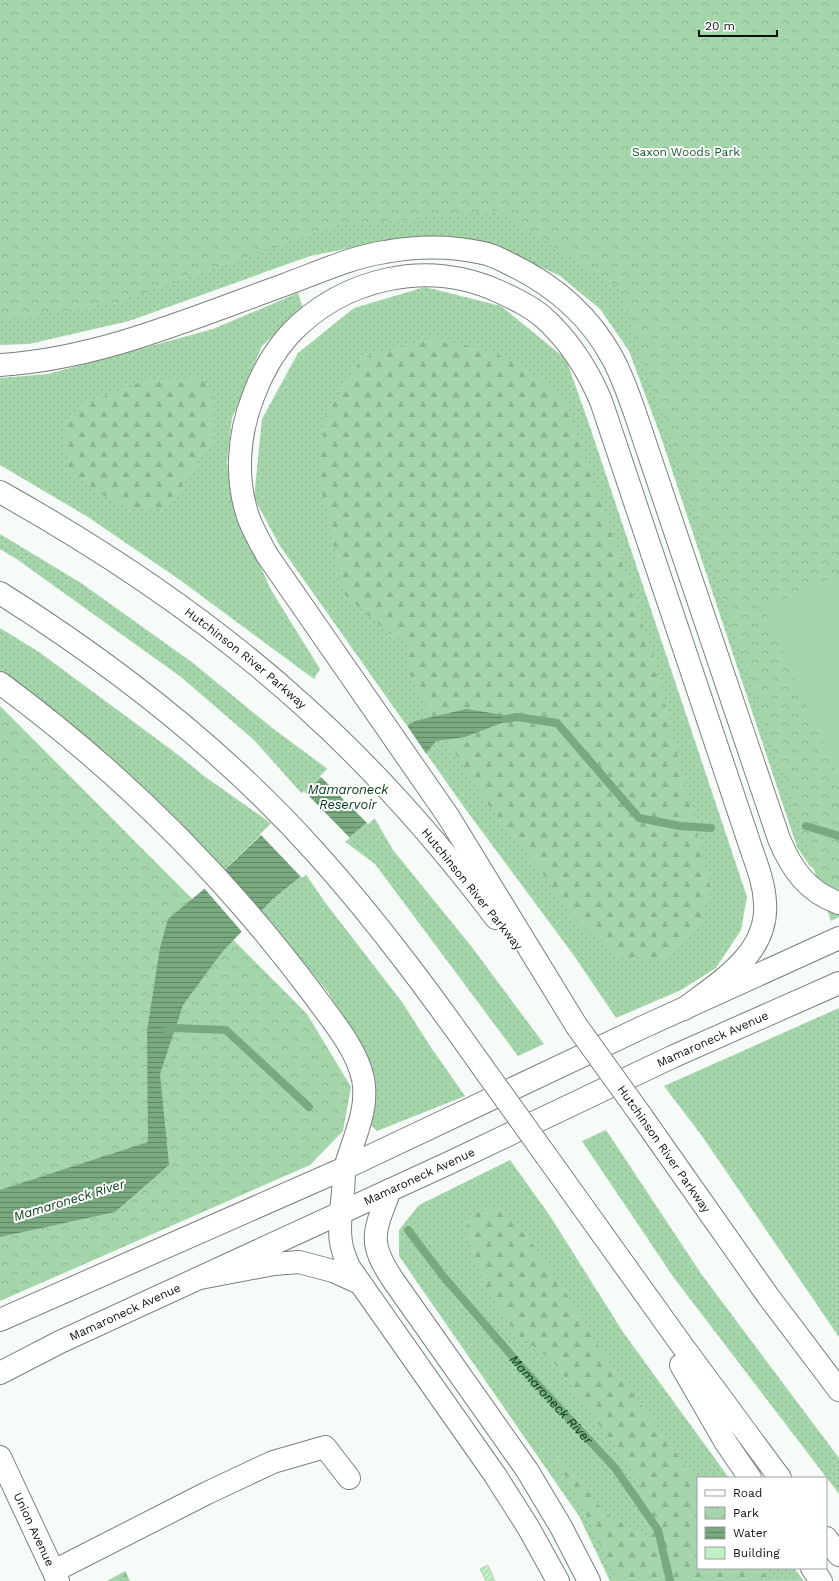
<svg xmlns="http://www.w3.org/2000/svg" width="839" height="1581" font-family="'Work Sans',sans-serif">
  <defs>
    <pattern id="grass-dots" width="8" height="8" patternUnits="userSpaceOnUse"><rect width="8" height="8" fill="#a4d5ab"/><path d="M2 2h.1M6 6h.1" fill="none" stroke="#8cb692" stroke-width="1.8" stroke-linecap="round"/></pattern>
    <pattern id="forest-firs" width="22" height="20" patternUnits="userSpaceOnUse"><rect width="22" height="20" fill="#a4d5ab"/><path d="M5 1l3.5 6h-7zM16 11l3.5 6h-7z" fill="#8cb692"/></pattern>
    <pattern id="park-crowns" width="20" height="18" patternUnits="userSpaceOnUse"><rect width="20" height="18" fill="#a4d5ab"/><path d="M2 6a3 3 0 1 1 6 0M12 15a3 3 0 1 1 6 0" fill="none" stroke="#8cb692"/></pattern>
    <pattern id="water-rules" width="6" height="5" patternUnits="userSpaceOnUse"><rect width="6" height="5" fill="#78a97f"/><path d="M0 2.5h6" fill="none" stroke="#618866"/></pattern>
    <pattern id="building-hatch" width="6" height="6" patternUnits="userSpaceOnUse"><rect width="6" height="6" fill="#bff3c6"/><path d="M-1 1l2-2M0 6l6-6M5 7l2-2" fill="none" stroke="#a3cfa9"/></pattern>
  </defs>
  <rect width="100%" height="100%" fill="#f6fbf7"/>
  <g fill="url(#grass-dots)">
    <path d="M418,192L540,215L644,286L836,886L809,865L797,847L662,440L629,351L600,309L560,276L506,251L382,242L310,256L129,321L29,344L0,345V298Z"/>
    <path d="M425,287L501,306L566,359L590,427L747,897L741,930L716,968L681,990L616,1018L575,957L464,807L280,546L254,498L262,419L298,353L354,308Z"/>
    <path d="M298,293L303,308L262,346L232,418L227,463L237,514L271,590L320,669L314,679L180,580L88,517L0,465V378L48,374L213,329Z"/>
    <path d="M0,534L81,583L193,663L271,727L329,770L303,795L254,740L181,677L18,560L0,549Z"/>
    <path d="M0,628L39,652L177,754L204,776L272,824L222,872L180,822L100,748L0,671Z"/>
    <path d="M374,817L393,850L471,946L544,1044L518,1056L375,864L344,841Z"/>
    <path d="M305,873L324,901L402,1002L430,1046L465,1096L377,1131L370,1124L375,1095L366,1057L328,992L263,915H258L273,899Z"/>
    <path d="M839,1008V1337L702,1136L664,1086Z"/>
    <path d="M606,1130L702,1275L839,1458V1494L674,1278L582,1141Z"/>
    <path d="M510,1160L550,1216L623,1332L729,1478H698V1568H794L804,1581H610L579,1516L399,1256V1230L419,1205Z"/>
  </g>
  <g fill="url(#forest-firs)">
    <path d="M438,337L517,361L564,400L582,446L652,652L711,890L698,926L663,959L618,957L577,923L540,870L482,797L411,681L407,640L389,633L345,595L318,474L326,414L362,358Z"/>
    <path d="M201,378L212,389L211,442L183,484L171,505C165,506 159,507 152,508C120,511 93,488 69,471L63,429L87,403L146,380Z"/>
    <path d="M497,1208L524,1232L569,1298L596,1343L698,1483V1568H760L770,1581H617L582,1506L547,1443L606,1514L647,1537L638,1479L553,1361L518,1335L485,1289L466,1237L470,1213Z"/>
    <path d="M125,1571L130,1581H107Z"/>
  </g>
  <g fill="url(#park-crowns)">
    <path d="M0,0H839V917L831,921L620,289L497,211L336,226L118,302L0,321Z"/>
    <path d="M0,706L307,1014L351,1087L343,1131L310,1165L0,1301Z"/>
  </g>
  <path fill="#a4d5ab" d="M839,575V778L764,608Z"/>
  <path fill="url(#water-rules)" d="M466,709L517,717L465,737L436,741L374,817L273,899L222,952L183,1005L160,1074L169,1165L115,1212L0,1237V1190L148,1142L147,1031L160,948L168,919L209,885L329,770L415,721Z"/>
  <g fill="#f6fbf7">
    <path d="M406,724L427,755L375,818L368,824L320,776L328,768Z"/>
    <path d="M304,791L350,838L302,878L260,834Z"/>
    <path d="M224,868L262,913L243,933L203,887Z"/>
  </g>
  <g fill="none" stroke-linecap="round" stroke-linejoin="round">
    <g stroke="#78a97f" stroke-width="8">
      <path d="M506,719L517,717L557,723L639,818L680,826L711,828"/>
      <path d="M806,826L839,836"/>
      <path d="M166,1031L175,1028L226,1030L309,1107"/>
      <path id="s1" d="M408,1230L443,1276L525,1371L615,1468L658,1530L670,1581"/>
    </g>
  </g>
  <path fill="url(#building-hatch)" stroke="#c6cbc7" d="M488,1565L495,1581H486L480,1569Z"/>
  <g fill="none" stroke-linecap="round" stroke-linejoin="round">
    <g stroke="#7b807c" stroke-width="24">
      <g id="minor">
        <path id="s2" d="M0,1457L58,1581"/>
        <path d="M54,1571L207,1493L273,1462L325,1447L349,1478"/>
      </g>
    </g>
    <g stroke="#7b807c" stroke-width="24">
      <g id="major">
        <path d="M0,1320L345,1168L643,1027L839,938"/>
        <path id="s3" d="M0,1373L60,1342L449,1163L672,1057L839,983"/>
      </g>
    </g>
    <g stroke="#7b807c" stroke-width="24">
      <g id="highway">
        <path d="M0,365C99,359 192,318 284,285C317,273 351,257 385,252C418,246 451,246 483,253C493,255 502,260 510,264C554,285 590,316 613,359C622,376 628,393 634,410L779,839C791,868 807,892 839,903"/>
        <path id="s4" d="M0,492C109,553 213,623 305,707C376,771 439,843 496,918"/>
        <path d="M0,593C116,666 225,751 317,854C378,922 433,997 486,1072"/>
        <path d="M0,683C118,770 225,876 313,994C331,1019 357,1049 363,1079C369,1109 354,1137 346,1165C343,1173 344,1182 343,1191C342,1207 338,1226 341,1242C342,1251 346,1259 349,1267L495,1475L528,1527L558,1581"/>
        <path d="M576,1025L448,816L267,555C261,544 254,532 249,519C235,481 238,435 253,397C261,375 273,353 289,335C342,278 429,258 500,292C515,299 530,306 543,317C570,341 587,368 601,401L752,851C758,868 764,884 765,902C769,954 719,982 684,1009"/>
        <path d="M640,1114L768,1296L839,1390"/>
        <path d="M547,1157L681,1344L780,1478"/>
        <path d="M390,1190C374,1232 367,1241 393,1280L527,1470L561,1527L589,1581"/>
        <path d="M200,1278L274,1264L299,1262L333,1271L360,1283"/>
        <path d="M681,1365L726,1443L750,1478"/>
        <path d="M826,1538L839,1555"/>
        <path d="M812,1568L821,1581"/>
      </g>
    </g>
    <use href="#minor" stroke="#fff" stroke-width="22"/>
    <use href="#major" stroke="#fff" stroke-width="22"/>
    <use href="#highway" stroke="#fff" stroke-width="22"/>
    <g stroke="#7b807c" stroke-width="24" stroke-linecap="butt">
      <g id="highway-bridge">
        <path d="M576,1025L640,1114"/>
        <path d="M486,1072L547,1157"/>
      </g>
    </g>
    <use href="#highway-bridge" stroke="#fff" stroke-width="22"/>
  </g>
  <g text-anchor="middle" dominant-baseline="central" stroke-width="4" stroke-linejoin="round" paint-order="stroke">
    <g font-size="12" fill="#115d28" stroke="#fff">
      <text x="686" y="152">Saxon Woods Park</text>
    </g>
    <g font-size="12" fill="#0f110f" stroke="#fff">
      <text stroke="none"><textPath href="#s4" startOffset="297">Hutchinson River Parkway</textPath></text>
      <text transform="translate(472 889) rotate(51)">Hutchinson River Parkway</text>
      <text stroke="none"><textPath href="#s3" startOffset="787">Mamaroneck Avenue</textPath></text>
      <text transform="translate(664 1149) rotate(55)">Hutchinson River Parkway</text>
      <text stroke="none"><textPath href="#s3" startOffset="463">Mamaroneck Avenue</textPath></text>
      <text stroke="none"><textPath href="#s3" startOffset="139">Mamaroneck Avenue</textPath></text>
      <text stroke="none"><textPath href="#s2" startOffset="80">Union Avenue</textPath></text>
    </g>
    <g font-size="13" font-style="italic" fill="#003a13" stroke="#fff">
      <text x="348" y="789">Mamaroneck<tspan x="348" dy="15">Reservoir</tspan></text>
      <text transform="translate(69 1200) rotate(-17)">Mamaroneck River</text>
      <text stroke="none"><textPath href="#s1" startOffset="222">Mamaroneck River</textPath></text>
    </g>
  </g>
  <rect x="697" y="1477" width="130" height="92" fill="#ffffff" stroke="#9fa09f"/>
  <rect x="705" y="1490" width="20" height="6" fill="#ffffff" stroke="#9fa09f"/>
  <text x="733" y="1497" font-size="12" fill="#0f110f">Road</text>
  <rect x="705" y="1507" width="20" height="12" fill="url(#park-crowns)" stroke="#9fa09f"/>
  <text x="733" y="1517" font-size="12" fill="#0f110f">Park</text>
  <rect x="705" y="1527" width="20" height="12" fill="url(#water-rules)" stroke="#9fa09f"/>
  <text x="733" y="1537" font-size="12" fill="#0f110f">Water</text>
  <rect x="705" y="1547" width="20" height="12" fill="#bff3c6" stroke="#9fa09f"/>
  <text x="733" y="1557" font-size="12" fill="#0f110f">Building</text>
  <path d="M699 30v6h78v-6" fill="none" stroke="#0f110f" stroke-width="2"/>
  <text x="705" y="30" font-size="12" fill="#0f110f" stroke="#ffffff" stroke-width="3" paint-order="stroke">20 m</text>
</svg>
